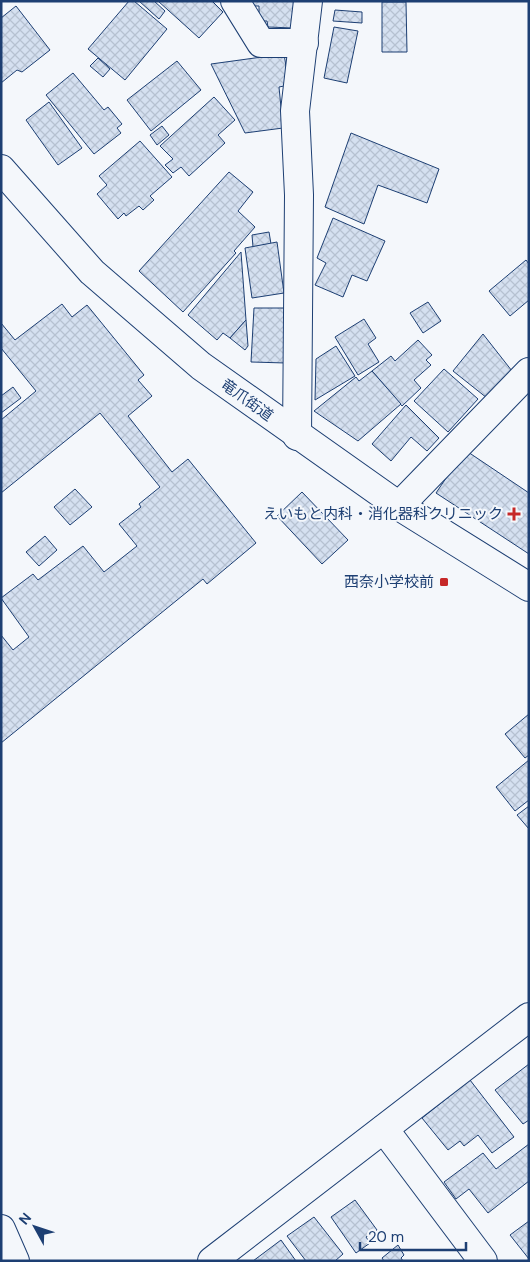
<svg xmlns="http://www.w3.org/2000/svg" width="530" height="1262" font-family="'DM Sans','Noto Sans JP',sans-serif">
  <defs>
    <pattern id="building-cross-hatch" width="8" height="8" patternUnits="userSpaceOnUse" patternTransform="scale(1.25)"><rect width="8" height="8" fill="#d5e0f0"/><path d="M0 0l8 8M0 8l8-8" fill="none" stroke="#b6c1d1"/></pattern>
  </defs>
  <rect width="100%" height="100%" fill="#f4f7fb"/>
  <g fill="url(#building-cross-hatch)" stroke="#1d3f73">
    <path d="M129,1H134L167,29L125,80L88,49Z"/>
    <path d="M139,1H154L165,11L159,19Z"/>
    <path d="M158,1H212L223,12L199,38Z"/>
    <path d="M250,1H298L293,28L268,27L267,21H259V6H250Z"/>
    <path d="M382,2H406L407,52H382Z"/>
    <path d="M16,6L50,50L22,72L17,70L1,83V18Z"/>
    <path d="M335,10L362,12V23L333,21Z"/>
    <path d="M334,27L358,31L347,83L324,78Z"/>
    <path d="M284,54L289,85L279,87L283,128L245,133L211,64Z"/>
    <path d="M98,58L110,69L103,77L90,66Z"/>
    <path d="M177,61L201,90L151,131L127,100Z"/>
    <path d="M73,73L104,110L108,107L122,124L117,128L121,133L94,154L46,95Z"/>
    <path d="M214,97L235,120L218,135L225,143L189,176L181,167L173,173L165,165L173,159L160,146Z"/>
    <path d="M49,102L82,148L58,165L26,120Z"/>
    <path d="M162,126L169,135L157,145L150,135Z"/>
    <path d="M351,133L439,169L427,203L378,185L364,224L325,207Z"/>
    <path d="M140,141L172,177L150,196L154,200L143,210L139,206L126,216L124,213L118,219L97,194L107,185L99,176Z"/>
    <path d="M229,172L253,192L238,211L255,227L234,251L236,253L183,312L139,271Z"/>
    <path d="M333,218L385,241L367,281L352,275L343,297L315,285L326,263L317,258Z"/>
    <path d="M269,232L271,244L253,247L252,235Z"/>
    <path d="M277,242L284,293L252,298L245,248Z"/>
    <path d="M241,252L246,320L230,338L223,333L217,340L188,315Z"/>
    <path d="M526,260L529,264V300L510,316L489,291Z"/>
    <path d="M428,302L441,321L423,333L410,313Z"/>
    <path d="M62,304L72,317L87,305L144,375L138,380L152,396L128,416L172,472L188,459L256,543L207,584L203,579L1,743V635L13,650L29,637L1,598L33,574L38,580L83,546L104,572L137,546L119,524L141,507L139,504L160,487L100,413L1,493V420L36,391L1,348V323L15,340Z"/>
    <path d="M254,308H288L286,363L251,362Z"/>
    <path d="M364,319L376,338L368,344L379,362L358,375L335,337Z"/>
    <path d="M246,320L248,346L245,350L230,338Z"/>
    <path d="M483,334L512,371L487,398L453,371Z"/>
    <path d="M418,340L432,355L426,360L431,365L414,380L421,388L402,406L372,371L391,356L395,361Z"/>
    <path d="M336,346L355,376L315,400L316,359Z"/>
    <path d="M444,369L478,399L448,432L414,401Z"/>
    <path d="M372,371L401,404L358,441L314,411L356,377L359,381Z"/>
    <path d="M13,387L21,398L1,413V396Z"/>
    <path d="M406,405L439,438L427,451L411,437L391,461L372,444Z"/>
    <path d="M465,450L529,493V554L436,493Z"/>
    <path d="M75,489L92,507L70,525L54,507Z"/>
    <path d="M302,492L348,540L322,564L277,516Z"/>
    <path d="M45,536L57,550L39,566L26,552Z"/>
    <path d="M529,714V755L525,758L505,734Z"/>
    <path d="M529,760V800L515,811L496,787Z"/>
    <path d="M529,806V829L517,815Z"/>
    <path d="M529,1064V1120L523,1124L495,1090Z"/>
    <path d="M470,1080L514,1137L492,1153L478,1135L464,1146L460,1141L448,1150L422,1118Z"/>
    <path d="M529,1144V1181L488,1213L469,1189L456,1199L444,1182L483,1153L496,1169Z"/>
    <path d="M355,1200L377,1230L366,1237L370,1243L356,1253L331,1217Z"/>
    <path d="M314,1217L343,1254L335,1261H306L287,1236Z"/>
    <path d="M529,1221V1259L510,1235Z"/>
    <path d="M281,1240L296,1261H253Z"/>
    <path d="M398,1245L404,1255L401,1258L403,1261H384L382,1258Z"/>
  </g>
  <g fill="none" stroke-linecap="round" stroke-linejoin="round">
    <g stroke="#1d3f73" stroke-width="30">
      <g id="minor">
        <path d="M235,1L261,43H304"/>
        <path d="M297,436L299,195L295,111L308,1"/>
        <path d="M399,506L529,372"/>
        <path d="M384,1129L483,1261"/>
        <path d="M1,1229L15,1261"/>
        <path d="M212,1261L529,1017"/>
      </g>
    </g>
    <g stroke="#1d3f73" stroke-width="30">
      <path id="secondary" d="M1,169L92,272L201,366L399,506L529,587"/>
    </g>
    <use href="#minor" stroke="#f4f7fb" stroke-width="28"/>
    <use href="#secondary" stroke="#f4f7fb" stroke-width="28"/>
  </g>
  <g fill="#c62828" stroke="#f4f7fb" stroke-width="2">
    <path d="M511.5 506.5h5v5h5v5h-5v5h-5v-5h-5v-5h5z"/>
    <rect x="439" y="577" width="10" height="10" rx="2.5"/>
  </g>
  <g text-anchor="middle" dominant-baseline="central" stroke-width="4" stroke-linejoin="round" paint-order="stroke">
    <g font-size="15" fill="#1d3f73" stroke="#f4f7fb">
      <text transform="translate(247 400) rotate(36)">竜爪街道</text>
    </g>
    <g font-size="15" fill="#1d3f73" stroke="#f4f7fb" text-anchor="end">
      <text x="503" y="514">えいもと内科・消化器科クリニック</text>
      <text x="434" y="582">西奈小学校前</text>
    </g>
  </g>
  <rect width="530" height="1262" fill="none" stroke="#1d3f73" stroke-width="5"/>
  <g transform="translate(35 1227) rotate(310)" stroke="#f4f7fb" stroke-width="4" paint-order="stroke">
  <path d="M0-4L9 19L0 12L-9 19Z" fill="#1d3f73"/>
  <text y="-8" font-size="14" font-weight="bold" text-anchor="middle" fill="#1d3f73">N</text>
  </g>
  <path d="M360 1242v8h106v-8" fill="none" stroke="#1d3f73" stroke-width="2.5"/>
  <text x="368" y="1242" font-size="15" fill="#1d3f73" stroke="#f4f7fb" stroke-width="4" paint-order="stroke">20 m</text>
</svg>
